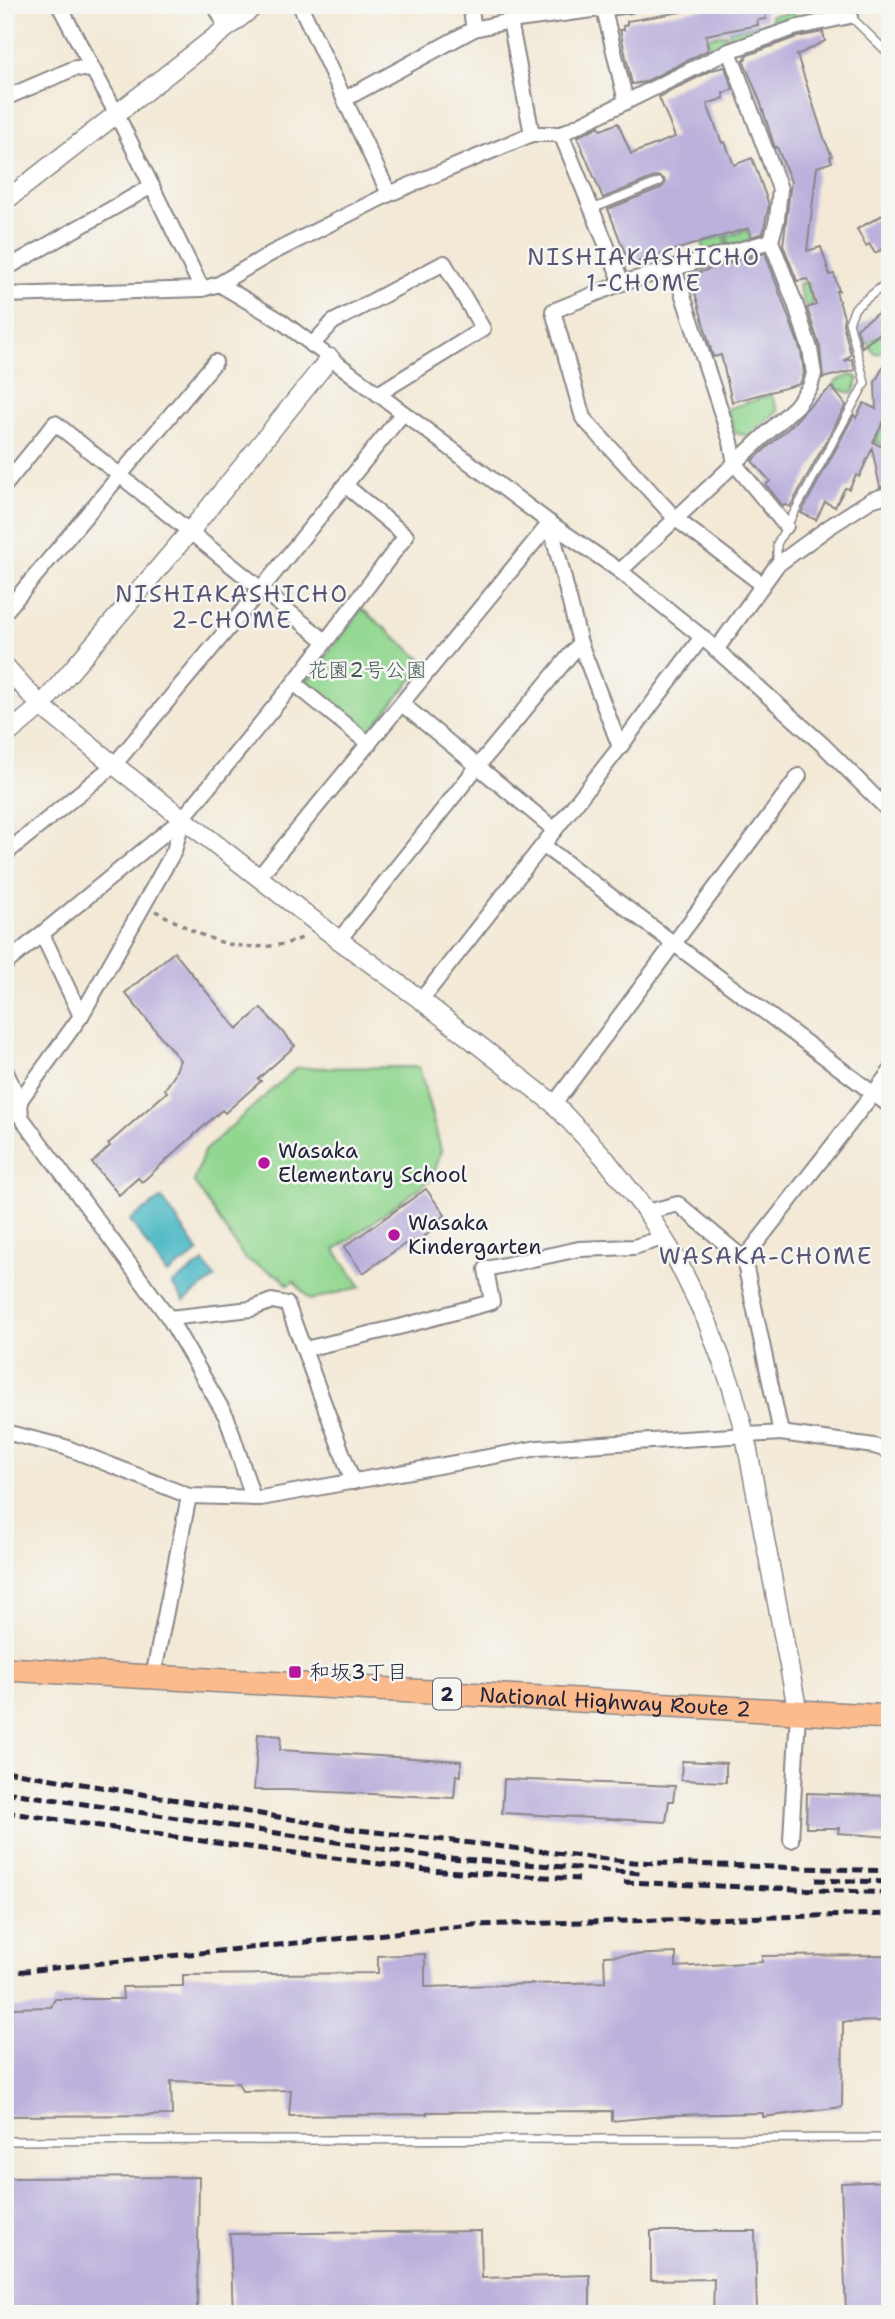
<svg xmlns="http://www.w3.org/2000/svg" width="895" height="2319" font-family="'Shantell Sans','Klee One',sans-serif">
  <rect width="100%" height="100%" fill="#f6f6f2"/>
  <filter id="ink" filterUnits="userSpaceOnUse"><feTurbulence type="fractalNoise" baseFrequency=".0143" numOctaves="2"/><feDisplacementMap in="SourceGraphic" scale="14" xChannelSelector="R" yChannelSelector="G"/><feConvolveMatrix kernelMatrix="1 2 1 2 8 2 1 2 1" color-interpolation-filters="sRGB"/></filter>
  <filter id="wash" filterUnits="userSpaceOnUse"><feTurbulence type="fractalNoise" baseFrequency=".00686" numOctaves="4" result="noise"/><feDisplacementMap in="SourceGraphic" scale="28" xChannelSelector="R" yChannelSelector="G"/><feGaussianBlur stdDeviation="1.57" result="paint"/><feColorMatrix in="noise" values="0 0 0 0 0 0 0 0 0 0 0 0 0 0 0 0 0 1.4 0 .05"/><feComposite in="paint" operator="in"/></filter>
  <g filter="url(#wash)">
    <rect width="100%" height="100%" fill="#f3e9d6"/>
    <g fill="#92d790" stroke="#5a7c66" stroke-width="2">
      <path d="M794,12L795,21L772,26L771,15Z"/>
      <path d="M767,23L768,30L731,44L729,31Z"/>
      <path d="M726,34L728,45L710,53L708,37Z"/>
      <path d="M748,230L751,241L729,246L727,236Z"/>
      <path d="M724,236L727,248L705,253L702,242Z"/>
      <path d="M807,282L813,304L805,307L798,284Z"/>
      <path d="M890,328V351L875,354L865,339L870,335L874,340Z"/>
      <path d="M851,375L859,378L853,393L834,388L836,381Z"/>
      <path d="M771,395L778,411L747,436L735,433L727,409Z"/>
      <path d="M888,416L890,417V448L875,441Z"/>
      <path d="M362,609L426,663L368,733L306,682Z"/>
      <path d="M419,1067L441,1150L433,1178L335,1250L361,1287L310,1300L294,1281L288,1285L281,1277L245,1259L194,1182L204,1151L296,1068Z"/>
    </g>
    <g fill="#4ab8c4" stroke="#366d80" stroke-width="2">
      <path d="M162,1198L199,1252L167,1274L130,1220Z"/>
      <path d="M204,1262L215,1278L184,1301L172,1284Z"/>
    </g>
    <g id="blocks">
      <g fill="#bbb1dc">
        <path d="M723,5H764L766,19L757,20L758,25L706,35L708,50L645,82L632,84L620,30H624L623,26L627,25V21Z"/>
        <path d="M823,32L825,41L797,55L825,141L832,156L830,157L832,162L817,167L807,251L821,247L830,275L834,274L839,291H836L844,317L843,324L851,355L844,361L852,359L855,370L823,378L820,347L807,308L816,305L808,279L797,281L783,245L791,182L777,147L775,148L760,101L743,60L746,59L745,56L797,37Z"/>
        <path d="M725,67L733,89L723,93L724,98L707,104L722,143L725,142L734,165L752,158L769,205L763,233L751,237L749,228L644,259L630,266L608,209L661,188L665,184L664,179L657,176L603,198L577,137L599,126L601,130L618,123L631,154L675,137L659,97L712,70Z"/>
        <path d="M890,211V245L875,253L869,244L866,246L857,229Z"/>
        <path d="M765,253L801,351L804,373L800,384L732,402L721,355L713,357L690,275Z"/>
        <path d="M878,313L888,327L862,347L857,328Z"/>
        <path d="M890,354V410L873,442L890,451V485L880,487L872,449L859,477L856,475L849,489L845,488L835,507L825,502L816,520L801,513L854,415L856,418L864,403L876,409L875,382Z"/>
        <path d="M832,387L846,405L790,507L786,505L783,506L766,485L770,481L752,461L793,424L807,408Z"/>
        <path d="M174,952L237,1029L261,1008L295,1046L258,1079L261,1081L225,1113L222,1110L142,1182L138,1178L119,1195L92,1163L110,1146L108,1144L167,1092L165,1089L174,1076L180,1060L125,993Z"/>
        <path d="M426,1189L445,1215L429,1226L432,1231L412,1245L409,1241L363,1273L344,1247Z"/>
        <path d="M258,1734L281,1736L280,1750L461,1761V1776L456,1775L454,1798L288,1790H254Z"/>
        <path d="M682,1761L726,1763V1782L681,1780Z"/>
        <path d="M504,1779L675,1786L673,1801H669L666,1822L502,1813Z"/>
        <path d="M807,1793L890,1796V1837L838,1833L839,1828H806Z"/>
        <path d="M676,1953V1967L762,1962V1956L890,1955V2021L843,2022L842,2107L763,2117V2113L673,2115L612,2121V2111L427,2112V2114L289,2116L291,2090L242,2091L238,2083L171,2081L172,2115L5,2116V2015H8L9,2008L51,2007L55,1999H123L122,1987L183,1986V1975L378,1973V1956L425,1954V1987L605,1982L604,1956Z"/>
        <path d="M199,2177L197,2314H5L7,2178Z"/>
        <path d="M890,2181V2314H846L841,2183Z"/>
        <path d="M481,2231L482,2278L590,2275V2314H233L230,2234Z"/>
        <path d="M651,2231H755L757,2314H713L714,2279L651,2280Z"/>
      </g>
    </g>
  </g>
  <g filter="url(#ink)">
    <use href="#blocks" fill-opacity="0" stroke="#8a8688" stroke-width="2"/>
    <g fill="none" stroke-linecap="round" stroke-linejoin="round">
      <g stroke="#8a8688" stroke-width="10">
        <g id="service">
          <path d="M850,16L890,55"/>
          <path d="M592,209L659,182"/>
          <path d="M777,564V544L865,383L849,322L855,308L890,280"/>
          <path d="M5,2141L890,2138"/>
        </g>
      </g>
      <g stroke="#8a8688" stroke-width="18">
        <g id="minor">
          <path d="M59,5L117,115L202,289"/>
          <path d="M215,5L227,29"/>
          <path d="M300,5L389,194"/>
          <path d="M470,5L474,29L510,21L532,134"/>
          <path d="M604,9L626,102"/>
          <path d="M510,21L630,5"/>
          <path d="M5,98L75,68L92,70"/>
          <path d="M345,99L474,29"/>
          <path d="M561,134L622,283"/>
          <path d="M674,268L771,241"/>
          <path d="M5,269L152,186"/>
          <path d="M219,284L281,321L550,523L620,571L702,637L823,745L890,812"/>
          <path d="M5,295L202,289L219,284L270,254L389,194L532,134H561L729,51L794,28L850,16L843,5"/>
          <path d="M312,345L333,322L444,263L483,329L378,394"/>
          <path d="M5,485L55,423L324,640"/>
          <path d="M550,523L580,643L620,747"/>
          <path d="M620,571L796,406L810,387L814,374L810,349L795,303L771,241L777,219L780,189L729,51"/>
          <path d="M763,585L676,519L583,418L553,311L622,283L674,268L731,442L735,464L786,526"/>
          <path d="M5,612L215,362"/>
          <path d="M716,650L777,565L829,527L871,500L890,494"/>
          <path d="M294,683L369,744"/>
          <path d="M402,704L555,830"/>
          <path d="M544,846L890,1106"/>
          <path d="M5,854L114,765L262,588L345,485"/>
          <path d="M258,878L550,523"/>
          <path d="M42,934L81,1016"/>
          <path d="M339,940L477,767L580,643"/>
          <path d="M5,964L183,818L294,683L406,536L345,485L403,413"/>
          <path d="M421,1000L620,747L702,637"/>
          <path d="M5,1070L20,1102L21,1117L169,1318L251,1309L272,1301L287,1304L353,1482"/>
          <path d="M554,1104L799,776"/>
          <path d="M5,1121L81,1016L174,851L183,818"/>
          <path d="M647,1212L678,1204L744,1259L890,1072"/>
          <path d="M744,1259L781,1433"/>
          <path d="M169,1318L227,1418L253,1498"/>
          <path d="M305,1349L403,1326L492,1302L486,1269L579,1249L634,1247L663,1238"/>
          <path d="M5,1432L65,1447L189,1496L261,1498L538,1448L781,1433L874,1446L890,1451"/>
          <path d="M153,1677L189,1496"/>
          <path d="M791,1840L798,1713"/>
        </g>
      </g>
      <g stroke="#8a8688" stroke-width="21">
        <g id="tertiary">
          <path d="M5,201L256,5"/>
          <path d="M5,666L41,706L114,765L339,940L421,1000L554,1104L603,1156L647,1212L678,1262L707,1321L732,1388L745,1435L798,1713"/>
          <path d="M5,736L41,706L191,530L330,358"/>
        </g>
      </g>
      <g stroke="#8a8688" stroke-width="26">
        <g id="trunk">
          <path id="s1" d="M5,1669L890,1717"/>
        </g>
      </g>
      <path stroke="#8a8688" stroke-width="3.5" stroke-dasharray="5 5" stroke-linecap="butt" d="M155,911C174,920 194,933 215,940C242,950 281,949 306,936"/>
      <use href="#service" stroke="#fff" stroke-width="7"/>
      <use href="#minor" stroke="#fff" stroke-width="14"/>
      <use href="#tertiary" stroke="#fff" stroke-width="18"/>
      <use href="#trunk" stroke="#fbbb8d" stroke-width="23"/>
      <g stroke="#22223b" stroke-width="5" stroke-dasharray="10 5" stroke-linecap="butt">
        <path d="M5,1771L350,1829L633,1862L890,1871"/>
        <path d="M5,1792L436,1857L641,1873"/>
        <path d="M5,1812L209,1842L427,1870L579,1879"/>
        <path d="M816,1880L890,1882"/>
        <path d="M624,1882L890,1893"/>
        <path d="M5,1973L472,1925L890,1914"/>
      </g>
    </g>
  </g>
  <g fill="#b5179e" stroke="#f6f6f2" stroke-width="2.5">
    <circle cx="264" cy="1163" r="7"/>
    <circle cx="394" cy="1235" r="7"/>
    <rect x="288" y="1665" width="14" height="14" rx="3.5"/>
  </g>
  <g text-anchor="middle" dominant-baseline="central" stroke-width="5" stroke-linejoin="round" paint-order="stroke">
    <rect fill="#f6f6f2" stroke="#626272" stroke-width="2" x="433" y="1678.5" width="28" height="31" rx="5"/>
    <g font-size="19" font-weight="bold" fill="#22223b">
      <text x="447" y="1694">2</text>
    </g>
    <g font-size="21" fill="#445854" stroke="#f6f6f2">
      <text x="367" y="670">花園2号公園</text>
    </g>
    <g font-size="21" fill="#22223b" stroke="#f6f6f2" text-anchor="start">
      <text x="278" y="1151">Wasaka<tspan x="278" dy="24">Elementary School</tspan></text>
      <text x="408" y="1223">Wasaka<tspan x="408" dy="24">Kindergarten</tspan></text>
      <text x="309" y="1672">和坂3丁目</text>
    </g>
    <g font-size="21" fill="#22223b" stroke="#f6f6f2">
      <text stroke="none"><textPath href="#s1" startOffset="611">National Highway Route 2</textPath></text>
    </g>
    <g font-size="23" letter-spacing="2" fill="#585473" stroke="#f6f6f2">
      <text x="644" y="257">NISHIAKASHICHO<tspan x="644" dy="26">1-CHOME</tspan></text>
      <text x="232" y="594">NISHIAKASHICHO<tspan x="232" dy="26">2-CHOME</tspan></text>
      <text x="766" y="1256">WASAKA-CHOME</text>
    </g>
  </g>
  <rect width="895" height="2319" fill="none" stroke="#f6f6f2" stroke-width="28"/>
</svg>
